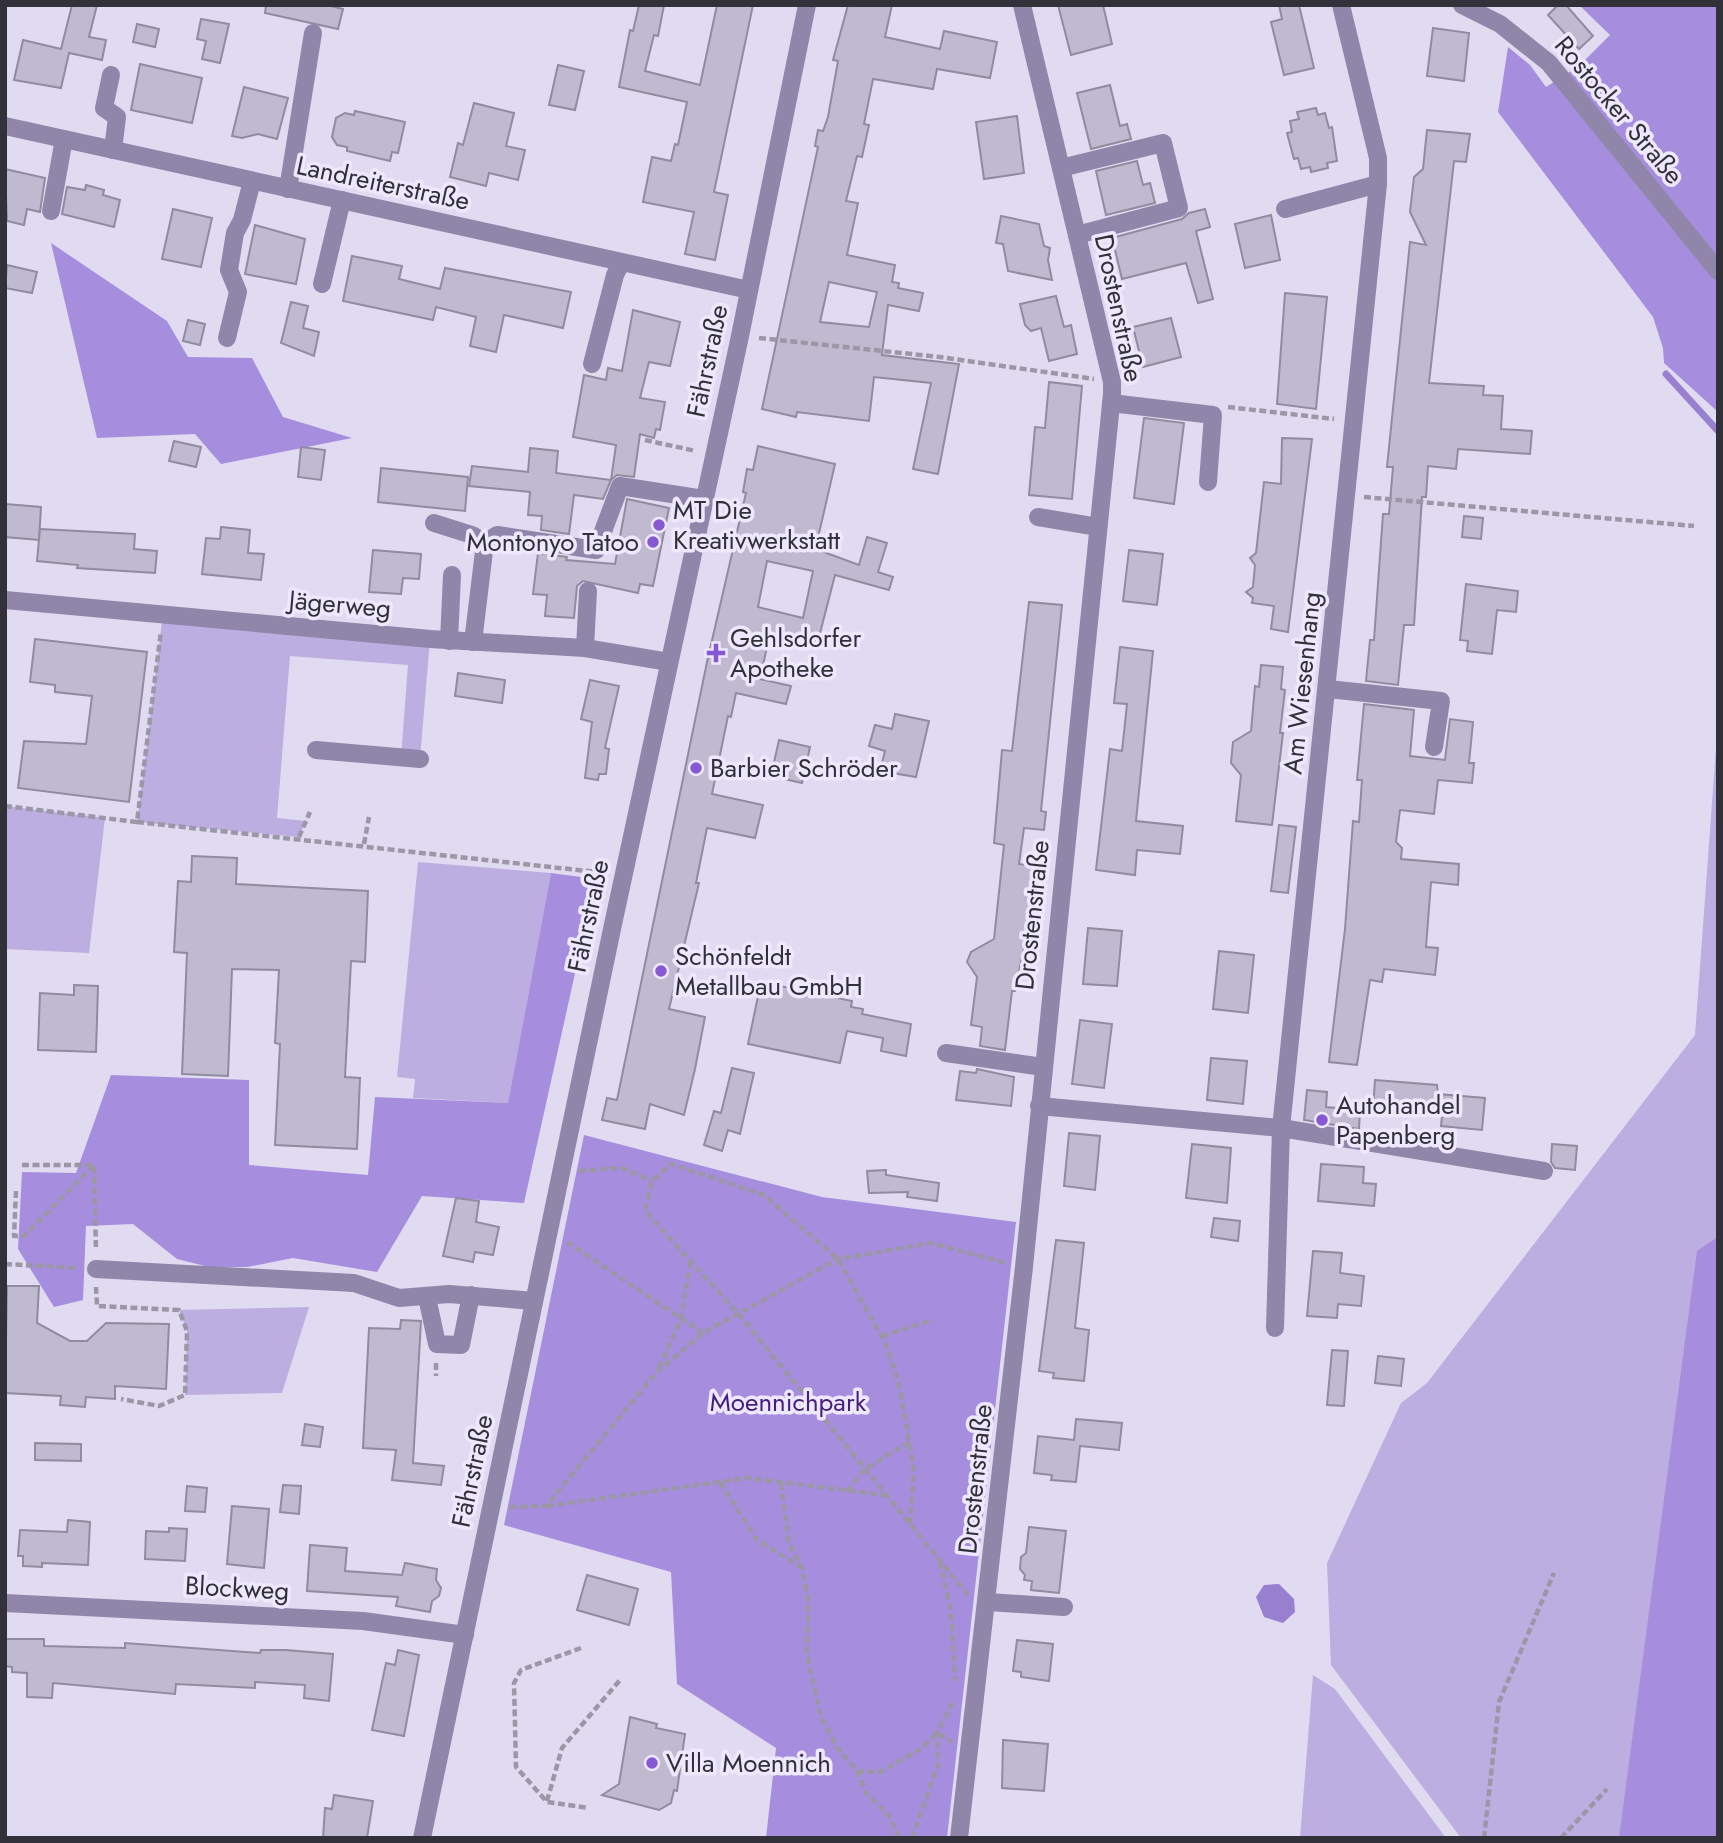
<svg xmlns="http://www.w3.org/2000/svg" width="1723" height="1843" font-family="Jost,sans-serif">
  <rect width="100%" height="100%" fill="#e1dbf1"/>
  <g fill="#bcaee0">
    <path d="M163,614L430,639L420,759L401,757L408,665L290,656L277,818L306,821L299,837L137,822Z"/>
    <path d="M1718,721V1838H1461L1331,1665L1327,1563L1401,1403L1427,1383L1695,1035Z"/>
    <path d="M5,806L105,818L89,953L5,949Z"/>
    <path d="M418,862L551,873L508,1103L413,1098L415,1079L397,1077Z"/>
    <path d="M309,1307L282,1393L185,1395L187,1331L179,1310Z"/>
    <path d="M1313,1675L1335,1689L1446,1838H1300Z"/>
  </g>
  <g fill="#a78dde">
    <path d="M1579,5H1718V412L1664,363L1663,348L1653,317L1498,112L1508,47L1530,65L1546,87L1579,66L1610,35Z"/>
    <path d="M51,243L167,321L188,357L252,358L283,417L352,438L221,464L195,434L97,438Z"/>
    <path d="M551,873L596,879L524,1203L422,1196L377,1272L293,1258L247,1267H209L177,1259L133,1224L86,1226L83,1300L54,1307L18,1249L22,1172L76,1173L111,1075L249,1080V1165L368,1175L375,1097L508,1103Z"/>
    <path d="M584,1135L822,1197L1016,1222L947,1838H766L776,1748L677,1684L671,1572L504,1525Z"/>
    <path d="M1718,1237V1838H1619L1697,1251Z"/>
  </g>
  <path fill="#987fcf" d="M1279,1584L1294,1599L1295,1612L1283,1623L1264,1617L1256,1597L1264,1585Z"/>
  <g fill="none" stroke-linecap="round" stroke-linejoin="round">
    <path stroke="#987fcf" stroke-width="7" d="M1666,374L1718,431"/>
  </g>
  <g fill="#c0bad0" stroke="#908b9f" stroke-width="2" fill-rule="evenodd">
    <path d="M72,5H97L89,37L106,40L102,60L69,53L61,88L14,80L23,40L61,49Z"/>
    <path d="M266,5H327L343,9L338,29L265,13Z"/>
    <path d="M639,5H664L658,36L654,35L645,71L700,85L717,5H753L714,192L728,195L715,260L685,254L694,212L643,202L652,157L671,161L675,144L678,145L687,102L619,87L630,30L633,31Z"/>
    <path d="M848,5H892L885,37L940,49L944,31L997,42L990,78L937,69L933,89L873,79L864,124L869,125L862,157L857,156L846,201L858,203L847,255L895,265L892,282L899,283L898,288L923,293L919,311L888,305L882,355L959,364L938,474L913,469L931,383L874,377L869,421L797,412L796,417L762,409L818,147L815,146L818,130L823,131L828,117L838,61L833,60ZM829,282L877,292L869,327L820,322Z"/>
    <path d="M1058,5H1103L1112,44L1071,55Z"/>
    <path d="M1279,5H1299L1314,68L1284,75L1271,22L1282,19Z"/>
    <path d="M1558,5H1566L1593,36L1579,49L1548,15Z"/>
    <path d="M201,19L229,24L220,63L202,59L206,41L197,39Z"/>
    <path d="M137,24L159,29L155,47L133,42Z"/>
    <path d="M1433,28L1469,33L1464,81L1427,76Z"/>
    <path d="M140,64L202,78L192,123L131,110Z"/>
    <path d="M558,65L584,71L575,110L549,105Z"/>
    <path d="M1110,85L1120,126L1127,124L1131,139L1091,149L1077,93Z"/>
    <path d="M244,87L288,98L277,139L258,134L242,138L232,136Z"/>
    <path d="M474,103L514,113L506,146L525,150L518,180L489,173L486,186L450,177L458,143L463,145Z"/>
    <path d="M1316,108L1318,115L1325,113L1329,128L1332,127L1337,161L1327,163L1328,168L1311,172L1310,167L1301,169L1298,158L1294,159L1287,133L1292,132L1290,121L1299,119L1297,112Z"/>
    <path d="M355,111L405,122L398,153L392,152L390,161L347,151V147L337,145L332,137L336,118L345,113L354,115Z"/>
    <path d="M1017,116L1024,173L984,179L976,122Z"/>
    <path d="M1427,130L1470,134L1466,162L1454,161L1429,383L1484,386L1483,395L1503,396L1501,429L1532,431L1530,454L1458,449L1456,469L1428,466L1426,497H1422L1414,625H1404L1398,685L1366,681L1370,640H1374L1383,514H1389L1393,467H1387L1410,242L1426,245L1410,212L1414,177L1423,169Z"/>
    <path d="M1137,161L1143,185L1150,183L1155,203L1106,215L1096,171Z"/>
    <path d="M5,169L45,178L40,212L27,209L24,225L7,221Z"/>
    <path d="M86,185L104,190L103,195L120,200L114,227L62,214L67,187L85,190Z"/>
    <path d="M173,209L212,218L201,267L162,259Z"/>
    <path d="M1205,209L1210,227L1196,231L1213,299L1198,303L1186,263L1122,279L1112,238L1182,219L1189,213Z"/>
    <path d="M1271,215L1280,260L1245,268L1235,224Z"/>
    <path d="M1001,216L1039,224L1044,246L1050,248L1048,260L1052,280L1008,271L1003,244L996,243Z"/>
    <path d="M255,225L305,239L296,284L245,274Z"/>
    <path d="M352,256L402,266L399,279L440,289L445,268L571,292L563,328L504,315L496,352L470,346L476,317L436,307L433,320L343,301Z"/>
    <path d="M7,265L37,272L32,293L5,288Z"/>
    <path d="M1285,293L1327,297L1316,409L1277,404Z"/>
    <path d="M1056,296L1064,327L1071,325L1077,354L1049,361L1041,328L1031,331L1025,325L1020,304Z"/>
    <path d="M291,302L308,306L303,328L319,332L314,356L281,343Z"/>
    <path d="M633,310L680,322L670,366L649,362L640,398L665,402L660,430L656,429L654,438L640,434L634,477L617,475L611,480L616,445L573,437L584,375L606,380L608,368L622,371Z"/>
    <path d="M1171,318L1181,357L1143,367L1133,327Z"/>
    <path d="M188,320L205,324L200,345L183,341Z"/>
    <path d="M1049,382L1082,386L1072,499L1029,495L1035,427L1045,428Z"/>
    <path d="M1144,418L1184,423L1174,504L1134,498Z"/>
    <path d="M1282,438L1312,439L1288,632L1271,629L1274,606L1252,603L1253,598L1246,592L1253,587L1255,565L1250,558L1256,553L1264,482L1281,484Z"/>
    <path d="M174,441L201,447L196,467L169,461Z"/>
    <path d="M758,446L835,464L817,542L822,543L821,551L859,565L867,537L887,543L878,572L893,577L889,590L835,575L818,641L770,633L760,679L791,686L786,704L736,693L731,717L728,716L712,794L763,805L755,838L707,828L696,883H699L669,1009L705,1017L695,1069L684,1115L650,1104L645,1129L602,1120L607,1098L617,1100L707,662L746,493L743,492L747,469L753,470ZM767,561L813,571L803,618L758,607Z"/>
    <path d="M301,447L325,450L321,480L298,477Z"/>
    <path d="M530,448L558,451L556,473L611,480L603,499L574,495L569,534L541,530L542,516L528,515L530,492L469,486L472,466L528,472Z"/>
    <path d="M381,468L468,477L465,511L378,502Z"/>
    <path d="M627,499L669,508L653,586L640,584L638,593L583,581L577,586L574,618L545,616L547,595L533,594L538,553L567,557L566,560L615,564Z"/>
    <path d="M5,504L41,507L39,540L5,537Z"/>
    <path d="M1464,516L1483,518L1481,539L1462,537Z"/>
    <path d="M221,527L250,530L248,553L264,554L261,580L202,574L206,538L220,539Z"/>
    <path d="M40,529L135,534L134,549L157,551L155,573L77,568L78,565L37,561Z"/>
    <path d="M373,550L421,554L419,579L403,578L401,594L369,592Z"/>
    <path d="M1129,550L1163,554L1157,605L1123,601Z"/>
    <path d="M1466,584L1518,591L1516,612L1497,610L1492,654L1467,651L1468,641L1460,640Z"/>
    <path d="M1029,602L1062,605L1041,811L1046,812L1044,830L1024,828L1019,864L1034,866L1029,924L1015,991H1012L1005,1050L980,1046L982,1027L971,1025L977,977L967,962L971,952L994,939L1004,845L994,843L1002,750L1012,751Z"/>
    <path d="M35,639L147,652L129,802L18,788L24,741L86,744L92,696L55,692V685L30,682Z"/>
    <path d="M1120,647L1153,651L1136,821L1183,826L1180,854L1137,850L1135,875L1096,870L1110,749L1122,751L1127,704L1114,703Z"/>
    <path d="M1261,665L1283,667L1281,689L1285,690L1280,733H1283L1272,825L1236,821L1241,775L1231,763L1233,742L1251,731L1255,686L1259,687Z"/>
    <path d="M458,673L505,680L502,703L455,696Z"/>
    <path d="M590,680L619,686L605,748L609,749L606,774H599L598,780L585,778L592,722L581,719Z"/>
    <path d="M1364,704L1414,710L1410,756L1445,760L1450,719L1473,722L1469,763H1474L1472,783L1438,780L1434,814L1400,810L1396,842L1402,848L1401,859L1459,864L1458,885L1431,882L1426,947L1438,948L1435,975L1384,969L1382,982L1370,980L1357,1065L1329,1062L1345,929L1353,821L1359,822L1362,780H1357Z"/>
    <path d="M895,714L929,721L916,777L880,771L885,751L869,746L875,725L892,729Z"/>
    <path d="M779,740L810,747L802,783L771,776Z"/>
    <path d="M1279,825L1296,827L1288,893L1271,891Z"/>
    <path d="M192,856L237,858L236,884L368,891L365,962L351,961L345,1077L360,1078L357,1149L275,1145L280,1044L275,1043L279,970L232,969L228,1076L182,1074L187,953L174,952L178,881L191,882Z"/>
    <path d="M1088,928L1122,931L1117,986L1083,984Z"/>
    <path d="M1219,951L1254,955L1248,1013L1213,1009Z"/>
    <path d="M761,982L852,1001L851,1007L863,1009L862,1014L911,1024L906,1056L881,1051L883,1038L847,1031L840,1063L748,1044Z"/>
    <path d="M74,985L98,986L96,1052L38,1050L40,993L74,995Z"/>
    <path d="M1080,1020L1112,1024L1104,1088L1072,1084Z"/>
    <path d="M1211,1058L1247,1061L1243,1104L1207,1100Z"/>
    <path d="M732,1068L754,1073L740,1134L728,1130L722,1151L704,1145L714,1111L721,1113Z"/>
    <path d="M977,1069L1014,1077L1011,1106L956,1100L960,1071L976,1073Z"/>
    <path d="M1375,1080L1437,1085L1438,1094L1485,1098L1482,1130L1441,1126L1442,1115L1373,1109Z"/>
    <path d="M1307,1090L1327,1092L1326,1107L1360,1110L1359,1129L1304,1120Z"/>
    <path d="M1069,1133L1100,1136L1095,1190L1064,1186Z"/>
    <path d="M1192,1144L1231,1148L1227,1203L1186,1198Z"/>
    <path d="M1552,1144L1577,1146L1575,1170L1555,1168L1551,1162Z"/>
    <path d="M1321,1164L1364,1167L1363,1183L1376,1184L1374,1206L1318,1201Z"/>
    <path d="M886,1170V1175L939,1183L937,1201L907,1197L908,1192L869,1193L867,1171Z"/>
    <path d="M456,1198L479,1201L476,1222L499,1227L493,1255L475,1252L473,1262L443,1256Z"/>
    <path d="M1214,1218L1240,1221L1238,1241L1211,1237Z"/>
    <path d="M1056,1240L1084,1243L1075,1328L1089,1330L1084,1381L1053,1378L1054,1373L1039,1371Z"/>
    <path d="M1313,1251L1342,1253L1340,1273L1364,1276L1361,1306L1338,1304L1337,1318L1307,1316Z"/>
    <path d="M7,1286H39L37,1323L70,1341H87L106,1323L169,1324L166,1389L115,1386V1399L86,1397L85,1407L60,1405L61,1396L5,1393Z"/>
    <path d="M401,1320L421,1321L413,1463L444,1466L441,1485L392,1480L396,1450L363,1448L369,1328L400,1329Z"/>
    <path d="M1332,1350L1348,1351L1344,1406L1327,1405Z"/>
    <path d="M1378,1356L1404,1359L1401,1386L1375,1383Z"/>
    <path d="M1076,1419L1122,1423L1119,1450L1080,1446L1076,1482L1051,1480L1052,1475L1034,1473L1038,1436L1074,1440Z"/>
    <path d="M305,1424L323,1427L320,1447L302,1445Z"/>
    <path d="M35,1443L81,1444V1461L35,1460Z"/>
    <path d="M283,1485L301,1486L299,1514L280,1512Z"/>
    <path d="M187,1486L207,1488L205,1512L185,1511Z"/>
    <path d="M232,1506L269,1509L264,1568L227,1564Z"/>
    <path d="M68,1520L90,1522L88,1565L42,1563V1567L23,1566V1556H18L20,1530L67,1532Z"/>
    <path d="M1029,1527L1066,1531L1059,1593L1031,1590L1032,1581L1024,1580L1025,1575L1020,1569L1021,1557L1026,1553Z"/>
    <path d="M169,1528L187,1529L185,1561L145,1559L146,1531L169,1532Z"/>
    <path d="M310,1545L347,1548L345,1571L402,1575L405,1563L437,1569L436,1580L441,1588L439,1596L432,1601L430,1612L396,1606L398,1597L307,1591Z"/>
    <path d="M587,1575L638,1589L629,1625L577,1610Z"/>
    <path d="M5,1639H44V1646L125,1648V1643L260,1653L261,1650H286L333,1654L329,1701L304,1698L305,1685L255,1682V1688L176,1684L175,1694L53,1683L52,1698L27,1697V1673L12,1672V1667L5,1666Z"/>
    <path d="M1017,1640L1053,1644L1049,1681L1021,1677V1672L1013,1671Z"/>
    <path d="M398,1650L419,1655L404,1736L372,1730L386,1663L395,1665Z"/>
    <path d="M630,1717L657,1724L656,1728L685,1734L677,1791L674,1790L671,1803L659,1810L602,1795L619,1784Z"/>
    <path d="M1003,1740L1048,1744L1044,1791L1002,1788Z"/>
    <path d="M334,1795L373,1801L367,1838H323L325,1808L332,1809Z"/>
  </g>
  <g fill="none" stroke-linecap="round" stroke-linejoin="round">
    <g stroke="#9b97a7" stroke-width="4.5" stroke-dasharray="7 3.5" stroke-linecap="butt">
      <path d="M759,338L940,357L1094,379"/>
      <path d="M1228,407L1334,419"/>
      <path d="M645,440L696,451"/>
      <path d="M1364,497L1694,526"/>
      <path d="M5,806L137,822L161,631"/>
      <path d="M137,822L606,873"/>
      <path d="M299,837L310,812"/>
      <path d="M364,844L369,817"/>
      <path d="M22,1165H94L96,1250"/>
      <path d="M579,1171L622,1168L652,1181"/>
      <path d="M16,1191L14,1236H24L93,1166"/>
      <path d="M567,1242L703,1333"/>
      <path d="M5,1264L78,1268"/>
      <path d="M96,1287L97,1306L179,1310L187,1331L185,1395L159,1406L121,1399"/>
      <path d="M882,1336L933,1320"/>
      <path d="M436,1363V1376"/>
      <path d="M659,1368L681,1318L691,1259"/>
      <path d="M720,1482L757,1540L801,1567"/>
      <path d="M781,1483L789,1543L802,1568L808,1599L807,1654L821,1717L837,1747L857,1771L866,1793L888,1815L900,1838"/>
      <path d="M847,1491L865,1469L910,1442"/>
      <path d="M547,1506L747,1478L885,1495"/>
      <path d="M510,1507L546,1506L657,1372L703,1333L838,1259L931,1243L1006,1263"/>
      <path d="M910,1524L914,1470L899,1384L885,1342L838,1259L764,1195L671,1164L652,1181L645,1211L737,1312L968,1595"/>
      <path d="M940,1562L951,1612L955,1681"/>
      <path d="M581,1648L521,1670L514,1683L516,1767L547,1802L589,1808"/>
      <path d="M857,1771L880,1772L921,1749L937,1733L952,1742"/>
      <path d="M547,1801L562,1748L620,1680"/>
      <path d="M912,1838L938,1765L937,1733L954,1700"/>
      <path d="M1484,1838L1499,1702L1554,1573"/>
      <path d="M1561,1838L1607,1789"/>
    </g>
    <g stroke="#9086aa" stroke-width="18">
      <path d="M1462,5L1500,24L1549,63L1718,271"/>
      <path d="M111,75L104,108L117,117L113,150"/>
      <path d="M5,126L749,290"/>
      <path d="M1061,168L1163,143L1179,208L1077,235"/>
      <path d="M288,189L313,33"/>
      <path d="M1285,209L1378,184"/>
      <path d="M51,211L64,139"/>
      <path d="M322,284L342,200"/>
      <path d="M227,338L238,292L229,270L235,233L242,220L252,181"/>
      <path d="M592,364L615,275L621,263"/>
      <path d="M1111,403L1213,415L1208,482"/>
      <path d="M1038,517L1098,527"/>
      <path d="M434,523L472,535L485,543"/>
      <path d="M5,600L430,639L585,648L669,662"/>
      <path d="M449,641L452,575"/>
      <path d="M473,642L485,543L497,535L596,550L620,486L704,499"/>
      <path d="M585,648L588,591"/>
      <path d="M1328,689L1441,701L1434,747"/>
      <path d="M316,750L420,759"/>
      <path d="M946,1053L1043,1067"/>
      <path d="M1039,1106L1281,1128L1378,184V158L1341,5"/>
      <path d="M96,1269L354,1283L399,1298L449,1294L534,1301"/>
      <path d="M427,1297L437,1344L461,1345L471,1295"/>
      <path d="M1275,1328L1281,1128L1544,1171"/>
      <path d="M988,1602L1064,1607"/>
      <path d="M5,1603L363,1621L465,1635"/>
      <path d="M422,1838L612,929L740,336L807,5"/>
      <path d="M959,1838L1024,1267L1112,394V382L1022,5"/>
    </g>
  </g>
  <g fill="#8659d2" stroke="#eee8ff" stroke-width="2.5">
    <circle cx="659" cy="525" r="7"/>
    <circle cx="653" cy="542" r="7"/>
    <path d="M712.5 642.5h7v7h7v7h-7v7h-7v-7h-7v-7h7z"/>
    <circle cx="696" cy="768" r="7"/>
    <circle cx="661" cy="971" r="7"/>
    <circle cx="1322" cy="1120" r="7"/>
    <circle cx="652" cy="1763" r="7"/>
  </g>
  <g text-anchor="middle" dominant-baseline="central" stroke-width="7" stroke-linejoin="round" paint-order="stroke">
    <g font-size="26" fill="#323039" stroke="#eee8ff">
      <text transform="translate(1619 110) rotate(50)">Rostocker Straße</text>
      <text transform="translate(383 183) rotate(12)">Landreiterstraße</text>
      <text transform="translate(1119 308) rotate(78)">Drostenstraße</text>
      <text transform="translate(707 361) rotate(-78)">Fährstraße</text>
      <text transform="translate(340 604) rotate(5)">Jägerweg</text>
      <text transform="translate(1302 683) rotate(-84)">Am Wiesenhang</text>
      <text transform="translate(1032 915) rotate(-84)">Drostenstraße</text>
      <text transform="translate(588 916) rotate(-78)">Fährstraße</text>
      <text transform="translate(472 1471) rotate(-78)">Fährstraße</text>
      <text transform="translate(975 1479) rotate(-84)">Drostenstraße</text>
      <text transform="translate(237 1588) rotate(3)">Blockweg</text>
    </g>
    <g font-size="26" fill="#323039" stroke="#eee8ff" text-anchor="start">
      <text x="673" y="510">MT Die<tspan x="673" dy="30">Kreativwerkstatt</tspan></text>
      <text x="639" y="542" text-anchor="end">Montonyo Tatoo</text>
      <text x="730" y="638">Gehlsdorfer<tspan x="730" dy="30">Apotheke</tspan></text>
      <text x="710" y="768">Barbier Schröder</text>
      <text x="675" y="956">Schönfeldt<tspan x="675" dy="30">Metallbau GmbH</tspan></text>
      <text x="1336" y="1105">Autohandel<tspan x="1336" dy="30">Papenberg</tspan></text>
      <text x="666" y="1763">Villa Moennich</text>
    </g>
    <g font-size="26" fill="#461e7c" stroke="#eee8ff">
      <text x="788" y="1402">Moennichpark</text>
    </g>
  </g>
  <rect width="1723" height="1843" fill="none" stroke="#323039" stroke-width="14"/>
</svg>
